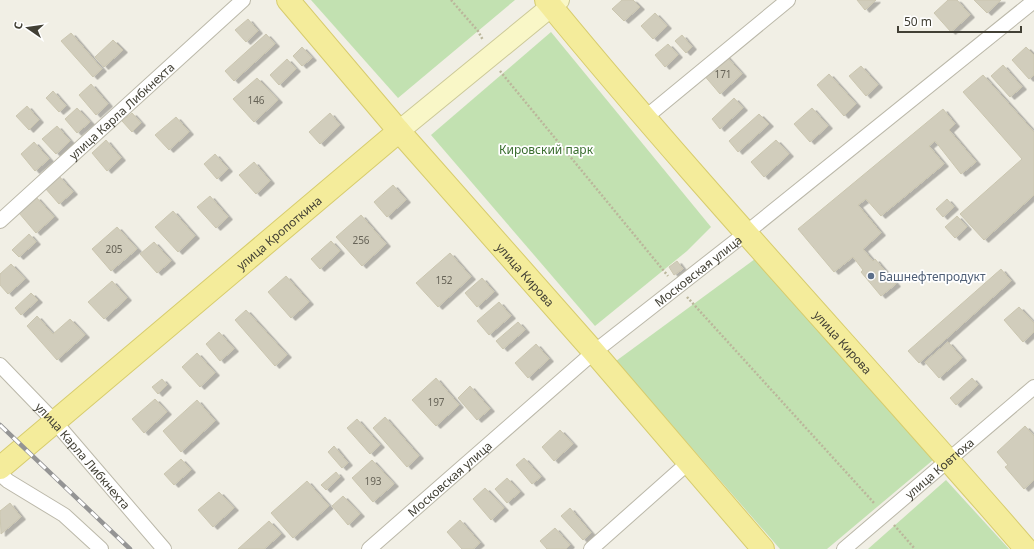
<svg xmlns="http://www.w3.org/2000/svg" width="1034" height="549" font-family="'Noto Sans',sans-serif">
  <defs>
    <filter id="shadow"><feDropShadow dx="4.5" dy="2.5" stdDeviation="0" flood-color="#0004"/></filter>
  </defs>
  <rect width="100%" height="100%" fill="#f1efe5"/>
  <g fill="#c2e1b1">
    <path d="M311,0H515L398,98Z"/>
    <path d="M551,32L711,227L687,251L595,326L431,135Z"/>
    <path d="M755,259L933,460L827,549H780L616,361Z"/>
    <path d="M946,480L1009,549H868Z"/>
  </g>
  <g fill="#d1cdbc" stroke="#cbc6b0" filter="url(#shadow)">
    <path d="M622,0H633L640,7L624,21L612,9Z"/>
    <path d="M857,0H876L865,10Z"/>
    <path d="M948,0H957L970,15L951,32L934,13Z"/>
    <path d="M974,0H1001L987,13Z"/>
    <path d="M655,13L667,26L653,39L641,26Z"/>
    <path d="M248,19L258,31L246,42L235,30Z"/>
    <path d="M71,33L102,69L93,77L61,41Z"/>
    <path d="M266,34L275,44L234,81L225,71Z"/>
    <path d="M682,35L692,47L686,53L675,41Z"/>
    <path d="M113,40L123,50L104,67L95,57Z"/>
    <path d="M668,44L678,55L665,67L655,55Z"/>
    <path d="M302,47L312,58L302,66L293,56Z"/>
    <path d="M1026,47L1034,55V75L1029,79L1012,60Z"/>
    <path d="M725,55L742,74L720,94L703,74Z"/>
    <path d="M287,59L296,69L279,85L270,75Z"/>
    <path d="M1003,65L1022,87L1010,97L991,76Z"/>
    <path d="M861,66L878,85L866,96L849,76Z"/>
    <path d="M829,74L856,104L844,116L817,85Z"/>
    <path d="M983,75L1034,132V195L984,240L960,214L1022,159L963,92Z"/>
    <path d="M257,78L278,100L254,122L233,99Z"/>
    <path d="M91,84L108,104L96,115L79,95Z"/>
    <path d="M53,91L66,106L59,112L46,98Z"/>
    <path d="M734,98L743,108L720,129L712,119Z"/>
    <path d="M27,106L39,120L29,130L16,116Z"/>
    <path d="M77,108L90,122L77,133L65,119Z"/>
    <path d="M812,108L828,126L810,142L794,124Z"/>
    <path d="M943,109L955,124L949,130L976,162L961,174L935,141L929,146L944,164L881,216L866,199L858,205L881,233L863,249L873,261L875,259L896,284L881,296L861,272L863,270L853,257L834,272L798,229Z"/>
    <path d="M132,113L141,123L132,132L122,121Z"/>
    <path d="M330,113L340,125L320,144L309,132Z"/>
    <path d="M759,114L769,124L738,152L729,141Z"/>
    <path d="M176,117L189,132L169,150L155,135Z"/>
    <path d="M57,126L70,141L56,154L42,139Z"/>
    <path d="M106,140L121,158L107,171L92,153Z"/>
    <path d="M776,140L789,154L764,177L751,162Z"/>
    <path d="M34,142L49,159L35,171L21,154Z"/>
    <path d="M215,154L228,169L217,179L204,164Z"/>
    <path d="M254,162L270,181L256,194L239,175Z"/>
    <path d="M59,176L73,192L59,204L45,188Z"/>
    <path d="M393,185L406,200L387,217L374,202Z"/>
    <path d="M210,196L228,217L216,228L197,207Z"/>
    <path d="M36,197L54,217L36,233L19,213Z"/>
    <path d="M947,199L954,207L943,217L936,209Z"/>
    <path d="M173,211L195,236L178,252L155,227Z"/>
    <path d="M361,215L386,244L362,266L336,237Z"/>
    <path d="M957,216L967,227L955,238L945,227Z"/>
    <path d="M117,227L137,249L111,271L92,249Z"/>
    <path d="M29,234L36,242L19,257L12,250Z"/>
    <path d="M331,241L340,251L320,269L311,259Z"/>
    <path d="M154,242L171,261L157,273L140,254Z"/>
    <path d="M450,253L471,277L438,307L416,283Z"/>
    <path d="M677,261L683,269L674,275L669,267Z"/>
    <path d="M11,264L25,279L8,294L0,285V274Z"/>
    <path d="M1001,269L1011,281L919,363L908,351Z"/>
    <path d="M286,276L309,302L291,318L268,292Z"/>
    <path d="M482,278L494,292L477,307L465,293Z"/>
    <path d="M112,281L127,298L104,319L88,302Z"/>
    <path d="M31,293L38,300L21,315L15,308Z"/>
    <path d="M499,302L511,316L489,335L477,321Z"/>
    <path d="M1019,307L1034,323V332L1023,342L1004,320Z"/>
    <path d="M246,310L287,355L275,366L235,320Z"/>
    <path d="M37,316L53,334L70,319L85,335L57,360L27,326Z"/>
    <path d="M518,322L525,330L503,349L496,341Z"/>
    <path d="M219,332L234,349L220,361L206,344Z"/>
    <path d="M948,342L962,358L939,378L925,362Z"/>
    <path d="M536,344L549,359L528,378L515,363Z"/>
    <path d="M197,353L215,373L200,387L182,367Z"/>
    <path d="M436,378L459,405L436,426L412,400Z"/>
    <path d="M972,378L978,385L956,405L950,398Z"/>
    <path d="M162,379L167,385L158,394L152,387Z"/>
    <path d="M470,386L490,409L477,420L458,398Z"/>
    <path d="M155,399L167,412L144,433L132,419Z"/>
    <path d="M197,400L215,421L181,452L163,431Z"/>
    <path d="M385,417L419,456L407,467L373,428Z"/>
    <path d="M357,419L380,445L370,454L347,428Z"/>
    <path d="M1025,426L1034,436V480L1024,489L1005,467L1008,465L997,452Z"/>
    <path d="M560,430L573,444L554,461L542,447Z"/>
    <path d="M334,446L348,463L342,468L328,452Z"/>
    <path d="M524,458L541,477L532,484L516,465Z"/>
    <path d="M181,459L191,470L174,485L164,474Z"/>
    <path d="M372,460L394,484L373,502L352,478Z"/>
    <path d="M336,472L340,477L326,490L321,485Z"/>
    <path d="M507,478L520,492L507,503L495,489Z"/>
    <path d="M307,481L329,506L293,538L271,513Z"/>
    <path d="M485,488L504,508L491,520L473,499Z"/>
    <path d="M219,492L234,508L213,527L198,510Z"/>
    <path d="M343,496L360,514L348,525L332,506Z"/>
    <path d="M10,503L21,517L1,534L0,511Z"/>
    <path d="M570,508L591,533L583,540L561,516Z"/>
    <path d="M460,520L480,543L473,549H462L447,532Z"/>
    <path d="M269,521L281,534L264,549H238Z"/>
    <path d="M555,528L570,545L566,549H547L540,541Z"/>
  </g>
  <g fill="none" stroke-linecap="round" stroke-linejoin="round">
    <g stroke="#bbb8a9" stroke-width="16">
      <g id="street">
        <path d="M646,117L788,0"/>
        <path id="s1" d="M0,221L243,0"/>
        <path id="s2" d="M0,365L55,422L164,549"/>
        <path d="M0,474L8,481L64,515L101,549"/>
        <path id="s3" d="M369,549L594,352L746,233L1034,1"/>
        <path d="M591,549L689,462"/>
        <path id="s4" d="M844,549L1034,387"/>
      </g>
    </g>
    <g stroke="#ccc998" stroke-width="22">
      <path id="secondary" d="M399,131L559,0"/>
    </g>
    <g stroke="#d7cc6d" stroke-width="24">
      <g id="primary">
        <path id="s5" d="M288,0L399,131L594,352L763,549"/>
        <path id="s6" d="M546,0C700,188 867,365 1026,549"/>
        <path id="s7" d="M0,468L399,131"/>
      </g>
    </g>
    <g stroke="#bbb69b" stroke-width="2.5" stroke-dasharray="2 2" stroke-linecap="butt">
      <path d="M451,0L478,31L483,40"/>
      <path d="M500,71L668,276"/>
      <path d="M687,297L875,504"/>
      <path d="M894,525L915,549"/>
    </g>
    <use href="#street" stroke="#fff" stroke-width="14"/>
    <use href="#secondary" stroke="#f9f7c7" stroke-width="20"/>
    <use href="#primary" stroke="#f4ec9b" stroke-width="22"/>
    <g stroke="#949494" stroke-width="4.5">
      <path id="rail" d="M0,425L130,549"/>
    </g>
    <use href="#rail" stroke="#fff" stroke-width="3" stroke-dasharray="9" stroke-linecap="butt"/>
  </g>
  <circle fill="#5c6f8a" stroke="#fff" stroke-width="1.5" cx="871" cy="276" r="4"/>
  <g text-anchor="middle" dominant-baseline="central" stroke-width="3.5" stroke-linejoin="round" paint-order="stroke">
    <g font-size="10" fill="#666357">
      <text x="723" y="74">171</text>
      <text x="256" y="100">146</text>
      <text x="361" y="240">256</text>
      <text x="114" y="249">205</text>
      <text x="444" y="280">152</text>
      <text x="436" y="402">197</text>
      <text x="373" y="481">193</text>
    </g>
    <g font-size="12" fill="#424035" stroke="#fff">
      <text stroke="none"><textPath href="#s1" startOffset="164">улица Карла Либкнехта</textPath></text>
      <text stroke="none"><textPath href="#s7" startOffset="365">улица Кропоткина</textPath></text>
      <text stroke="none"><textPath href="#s3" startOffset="431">Московская улица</textPath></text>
      <text stroke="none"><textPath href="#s5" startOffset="363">улица Кирова</textPath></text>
      <text stroke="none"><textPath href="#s6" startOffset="453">улица Кирова</textPath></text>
      <text stroke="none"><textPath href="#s2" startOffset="123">улица Карла Либкнехта</textPath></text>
      <text stroke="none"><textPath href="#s4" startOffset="125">улица Ковтюха</textPath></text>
      <text stroke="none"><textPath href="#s3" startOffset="107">Московская улица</textPath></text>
    </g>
    <g font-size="12" fill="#3a6e2f" stroke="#fff">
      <text x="546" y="149">Кировский парк</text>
    </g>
    <g font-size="12" fill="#4e5e75" stroke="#fff" text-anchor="start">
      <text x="879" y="276">Башнефтепродукт</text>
    </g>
  </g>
  <g transform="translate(28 28) rotate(283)" stroke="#ffffff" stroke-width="3" paint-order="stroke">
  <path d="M0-3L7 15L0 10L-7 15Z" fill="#424035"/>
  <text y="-6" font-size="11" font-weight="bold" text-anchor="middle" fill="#424035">С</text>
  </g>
  <path d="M898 26v6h123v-6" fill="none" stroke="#424035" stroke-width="2"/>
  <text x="904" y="26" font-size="12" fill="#424035" stroke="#ffffff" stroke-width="3" paint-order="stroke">50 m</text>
</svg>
